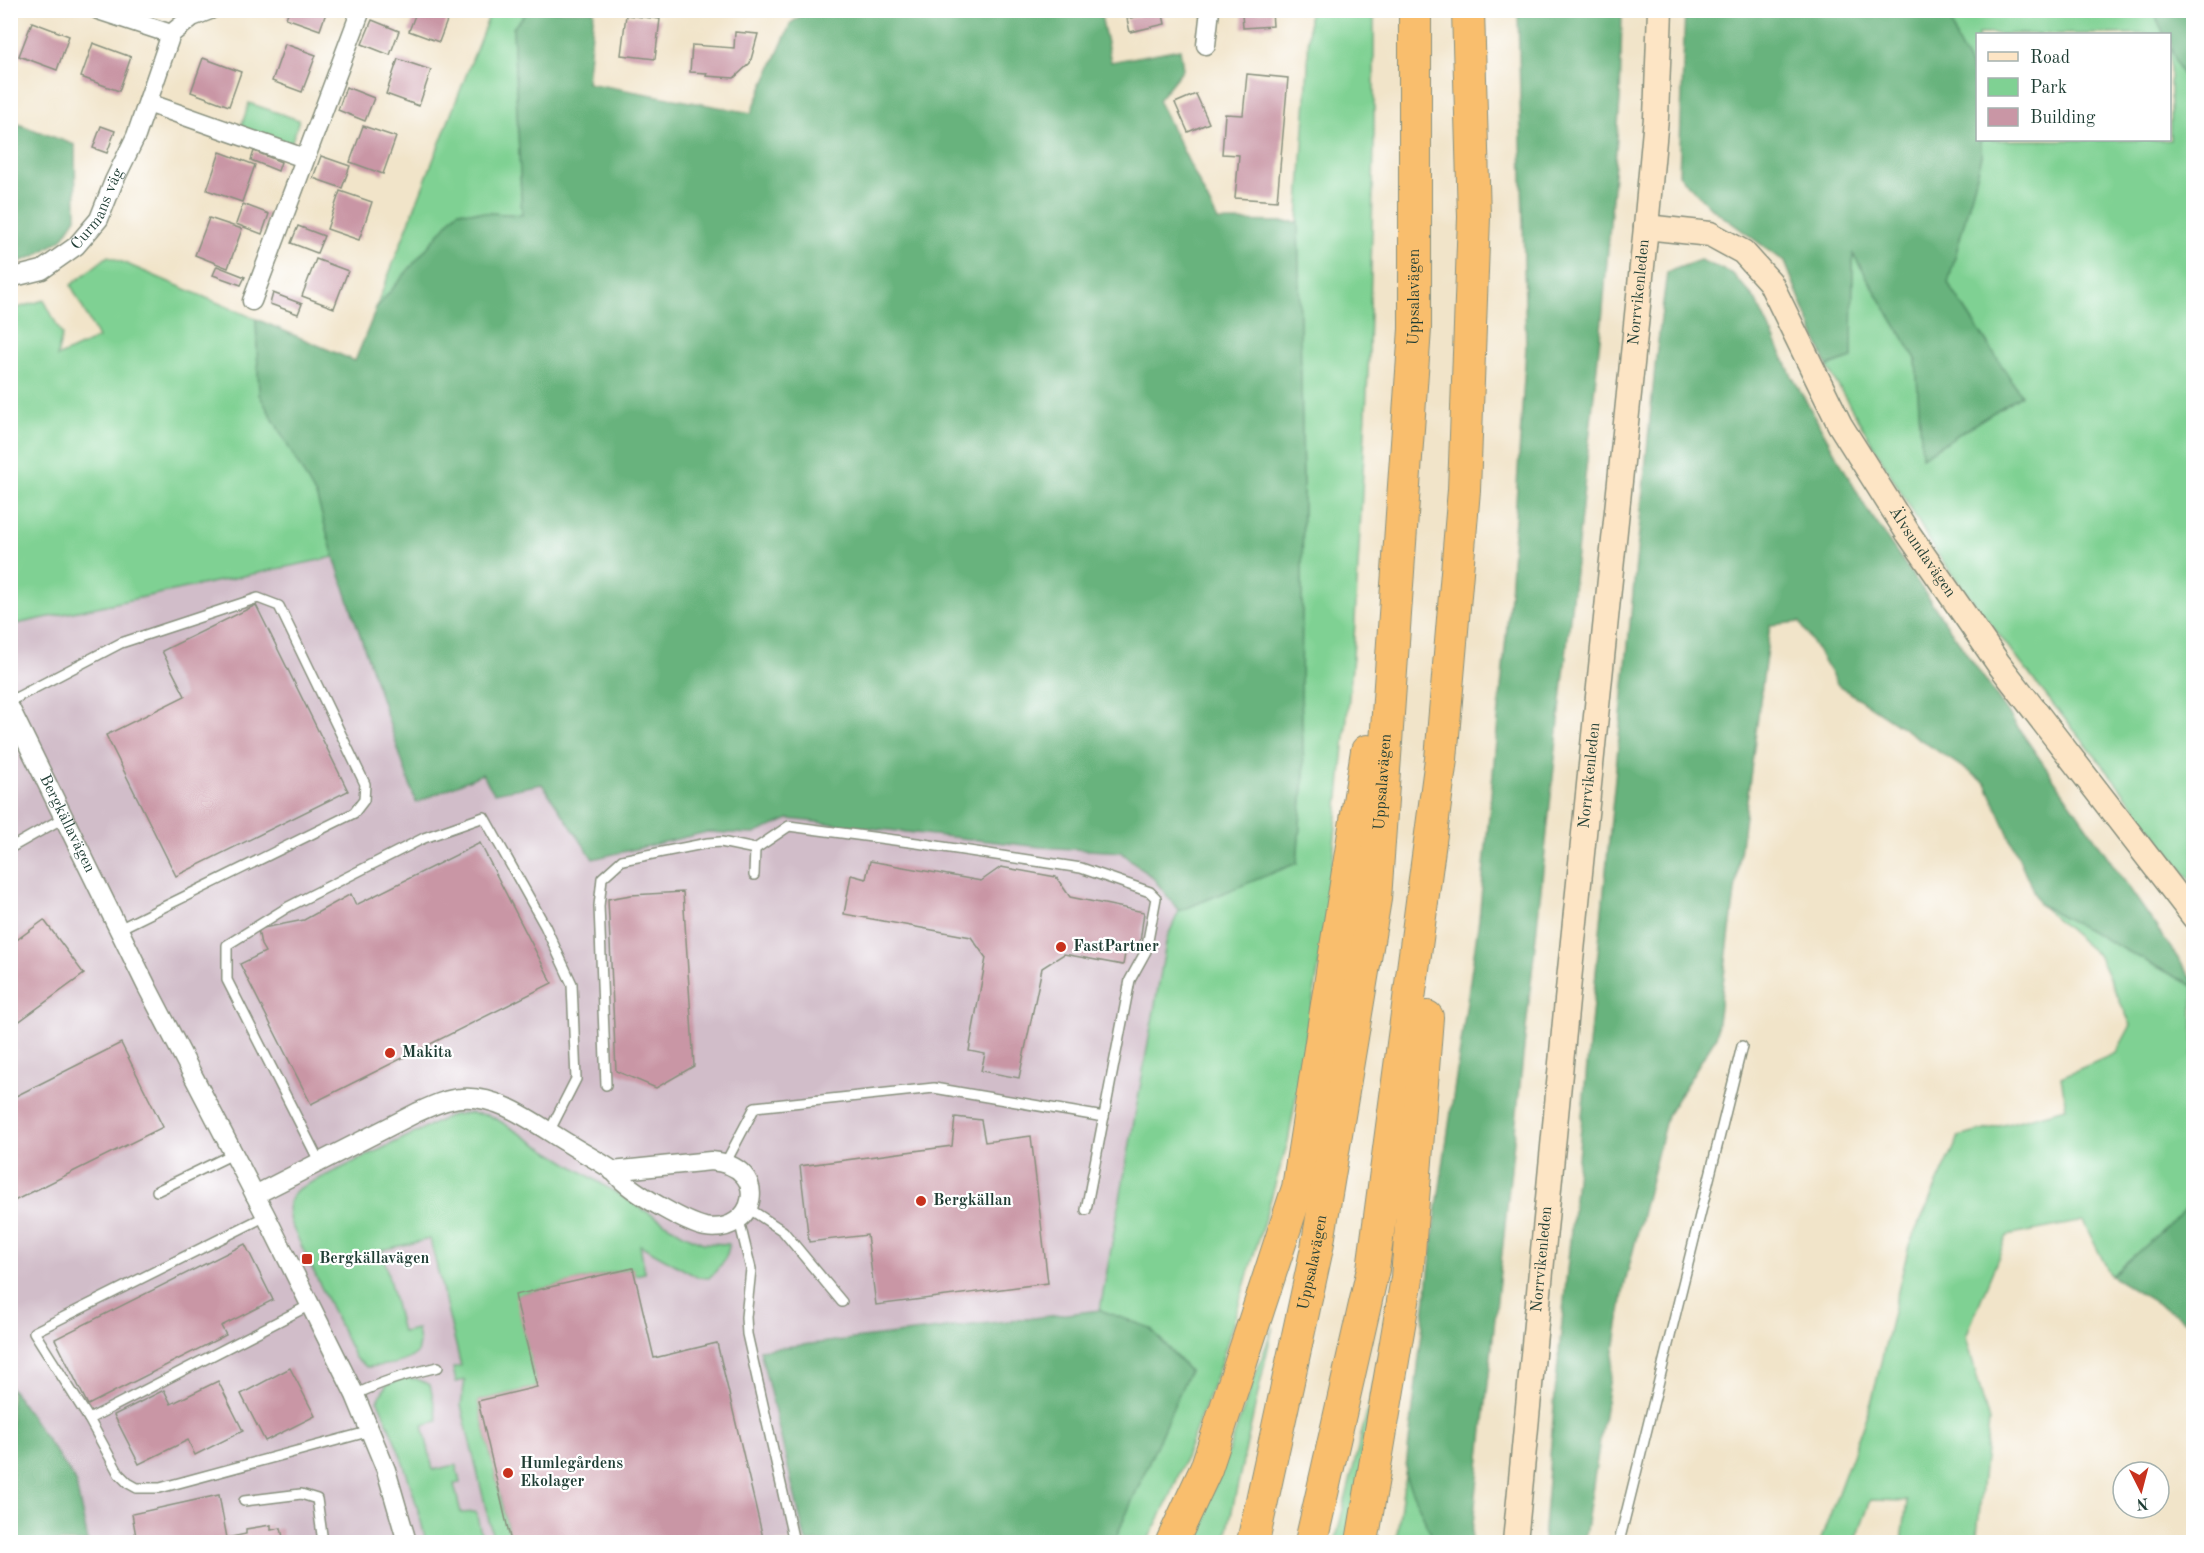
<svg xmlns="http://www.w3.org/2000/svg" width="2204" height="1553" font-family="'Old Standard TT',serif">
  <rect width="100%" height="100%" fill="#fff"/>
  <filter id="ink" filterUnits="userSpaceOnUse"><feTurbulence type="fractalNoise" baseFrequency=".0167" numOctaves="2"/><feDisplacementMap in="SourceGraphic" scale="12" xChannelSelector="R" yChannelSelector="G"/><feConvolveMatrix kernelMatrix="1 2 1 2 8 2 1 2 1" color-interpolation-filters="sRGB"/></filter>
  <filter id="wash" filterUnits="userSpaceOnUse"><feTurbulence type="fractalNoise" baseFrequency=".008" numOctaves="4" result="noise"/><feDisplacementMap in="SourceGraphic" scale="24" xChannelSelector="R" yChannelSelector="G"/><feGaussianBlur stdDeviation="1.35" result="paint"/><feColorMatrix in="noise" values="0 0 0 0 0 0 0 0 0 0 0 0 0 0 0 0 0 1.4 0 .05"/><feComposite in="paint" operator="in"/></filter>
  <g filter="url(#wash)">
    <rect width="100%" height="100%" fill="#f1e4c9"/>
    <path fill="#d1bdc9" d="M334,557L417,803L483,774L494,793L542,784L593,859L707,832L754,834L789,819L1041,847L1121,852L1154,879L1179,911L1167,938L1100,1310L760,1350L806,1542H88L75,1480L11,1388L10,625Z"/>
    <g fill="#7fd193" stroke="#4f8764" stroke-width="1.5">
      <path d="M491,11H528L513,28L522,215L458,211L375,310Z"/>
      <path d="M1309,11H1374V147L1369,352L1361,512L1353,657L1326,926L1288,1142L1221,1363L1171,1495L1147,1542H1114L1189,1371L1150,1328L1100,1310L1167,938L1179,911L1297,863L1304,773L1301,695L1303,484L1298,222L1308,66Z"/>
      <path d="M1948,11H2153L2164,34H1978L1977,107L1975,76L1957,41Z"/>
      <path d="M2170,47L2182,74L2194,92L2193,884L2112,777L2036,683L1938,555L1827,367L1852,358L1853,253L1916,359L1922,457L2021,395L1948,283L1982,156L1980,140H2170Z"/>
      <path d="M249,103L299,120L291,144L241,127Z"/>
      <path d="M108,256L256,319L259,394L317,498L334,557L11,625V310L44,300L62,335L57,357L98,338L71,285Z"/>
      <path d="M2039,904L2193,986V1203L2111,1276L2083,1221L2007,1236L1966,1336L1989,1422L1976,1542H1902L1907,1501L1871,1500L1855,1542H1820L1872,1400L1909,1245L1959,1137L2066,1108L2061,1077L2116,1053L2131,1025L2098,955Z"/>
      <path d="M469,1113L488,1115L498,1120L683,1234L703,1243L729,1244C728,1259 719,1268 709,1278L697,1277L640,1245L645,1273L635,1275L632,1268L516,1295L537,1387L478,1401L511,1542H494L461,1405L465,1380L456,1382L453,1368L461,1366L430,1239L382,1250L402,1332L417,1329L419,1343L417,1353C404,1365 384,1365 367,1367L355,1358L290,1222C287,1209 287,1199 298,1189L452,1115Z"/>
      <path d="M1273,1326L1225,1542H1190L1221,1472Z"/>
      <path d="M1382,1350L1349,1542H1335Z"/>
      <path d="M404,1378L417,1379L430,1385L438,1421L423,1425L433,1470L456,1465L460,1483L454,1484L461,1513L476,1512L483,1542H426C415,1493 399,1447 378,1401L386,1385Z"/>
      <path d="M1405,1476L1435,1542H1396Z"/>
    </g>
    <g fill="#67b37d" stroke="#437858" stroke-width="1.5">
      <path d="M528,11H594L587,83L751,113L791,23L808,11H1100L1111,62L1180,49L1183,69L1158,100L1218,221L1298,222L1303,484L1301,695L1304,773L1297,863L1179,911L1154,879L1121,852L1041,847L789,819L754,834L707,832L593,859L542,784L494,793L482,774L416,803L334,557L317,498L259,394L256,319L355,361L377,307L458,211L522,215L513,28Z"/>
      <path d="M1518,11H1622L1620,101L1603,310L1471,1542H1435L1405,1476L1436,1214L1479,919L1510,595L1526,347Z"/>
      <path d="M1685,11H1948L1957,41L1975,76L1978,140H1980L1982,156L1948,283L2021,395L1922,457L1916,359L1853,254L1852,358L1827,366L1785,262L1710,207L1679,175Z"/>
      <path d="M2153,11H2193V92C2182,74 2170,56 2170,34H2164Z"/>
      <path d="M10,121L75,145L76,218L62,239L35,256L11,265Z"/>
      <path d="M1700,260L1733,274L1755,299L1793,378L1866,508L2193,980V986L2039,904L1986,783L1838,685L1800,622L1770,625L1716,1037L1667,1115L1624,1287L1584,1542H1543L1555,1394L1656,357L1667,272Z"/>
      <path d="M2193,1203V1325L2111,1276Z"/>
      <path d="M1100,1310L1150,1328L1189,1371L1114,1542H806L760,1350Z"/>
      <path d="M11,1388L75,1480L88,1542H11Z"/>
    </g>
    <g id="blocks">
      <g fill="#c996a5">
        <path d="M289,10H327L320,30L286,18Z"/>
        <path d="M417,10H451L439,42L409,31Z"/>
        <path d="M1138,10H1162L1165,24L1130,32L1127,19L1139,16Z"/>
        <path d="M1272,11L1273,26L1243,28L1242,13Z"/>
        <path d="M626,15L660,19L655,59L621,55Z"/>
        <path d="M372,20L399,31L390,55L362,44Z"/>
        <path d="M32,22L69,36L57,70L19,56Z"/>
        <path d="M735,32L758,34L750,63L734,78L706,76L707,73L690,72L692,45L734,48Z"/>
        <path d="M93,43L131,57L119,91L81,77Z"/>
        <path d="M285,44L316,55L302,92L272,81Z"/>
        <path d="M203,58L241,72L229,106L191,92Z"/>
        <path d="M398,59L431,70L419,106L386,94Z"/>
        <path d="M1247,74L1288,78L1277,201L1235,198L1239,155L1222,154L1225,114L1243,115Z"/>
        <path d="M346,87L374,98L365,121L338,110Z"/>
        <path d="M1196,94L1209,123L1188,132L1175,103Z"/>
        <path d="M101,126L115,131L107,153L93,148Z"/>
        <path d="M363,126L396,137L383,174L350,162Z"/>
        <path d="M254,151L281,162L278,171L251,160Z"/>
        <path d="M220,152L255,165L242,202L207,190Z"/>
        <path d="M321,156L350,166L342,188L313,178Z"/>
        <path d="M340,191L372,202L359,240L327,229Z"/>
        <path d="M243,204L269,214L262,234L236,224Z"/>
        <path d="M209,218L242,229L228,268L195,255Z"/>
        <path d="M298,226L324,236L317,253L291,243Z"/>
        <path d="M316,259L348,271L334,308L302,296Z"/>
        <path d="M217,266L245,277L241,285L213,275Z"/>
        <path d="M273,293L302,304L298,314L270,304Z"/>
        <path d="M256,605L348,791L176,876L106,735L185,696L162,651Z"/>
        <path d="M480,843L552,983L311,1104L240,964L265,952L261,945L258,929L304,920L351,894L356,905Z"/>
        <path d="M870,861L981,881L1001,867L1056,877L1070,897L1144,912L1139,950L1126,948L1123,965L1064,954L1042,968L1019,1078L981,1071L985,1054L969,1051L986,958L971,937L844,914L851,875L866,879Z"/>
        <path d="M683,892L694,1066L656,1088L616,1071L608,899L631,895Z"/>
        <path d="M44,920L84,974L10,1028V945Z"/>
        <path d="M121,1043L163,1127L10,1203V1099Z"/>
        <path d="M955,1117L981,1120L985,1142L1031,1136L1048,1283L876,1305L867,1235L809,1242L800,1166L952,1146Z"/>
        <path d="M245,1244L273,1300L221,1326L226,1335L88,1405L55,1339Z"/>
        <path d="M633,1268L654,1358L717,1343L764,1542H511L478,1401L537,1387L515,1295Z"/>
        <path d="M290,1368L315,1416L265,1441L241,1394Z"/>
        <path d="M218,1381L243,1431L195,1455L188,1440L139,1464L114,1415L164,1390L171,1404Z"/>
        <path d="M219,1495L227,1538L246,1534V1529L271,1525V1530L281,1528L284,1542H137L132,1514Z"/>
      </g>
    </g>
  </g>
  <g filter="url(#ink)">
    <use href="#blocks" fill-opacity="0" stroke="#88907e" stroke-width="1.5"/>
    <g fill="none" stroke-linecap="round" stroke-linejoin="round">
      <g stroke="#88907e" stroke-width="12">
        <g id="lane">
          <path d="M10,701L121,643L258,598L279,606L365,784L364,800L354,813L119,929"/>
          <path d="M10,848L63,818"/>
          <path d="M755,849L789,826L917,843L1081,868L1150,892L1156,898L1146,951L1130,980L1086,1210"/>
          <path d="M606,1085L599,906L602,878L622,860L708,843L721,842L755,849L754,875"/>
          <path d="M319,1161L227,980V945L288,907L424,838L484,817L545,926L572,984L576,1079L549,1132"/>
          <path d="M726,1162L755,1107L934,1088L1104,1117"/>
          <path d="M157,1191L233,1154"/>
          <path d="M748,1208L783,1231L842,1302"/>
          <path d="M266,1216L34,1332L89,1419L119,1474L128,1483L137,1488H160L371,1431"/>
          <path d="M739,1220L751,1269L746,1317L747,1334L794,1542"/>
          <path d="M355,1395C382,1381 408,1374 438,1367"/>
          <path d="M89,1419L310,1305"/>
          <path d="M244,1501L301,1494L317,1499L323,1542"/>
          <path d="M1619,1542L1742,1046"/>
        </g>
      </g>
      <g stroke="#88907e" stroke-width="21">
        <g id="street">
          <path d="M98,10L171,34"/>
          <path d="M1206,45L1210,10"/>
          <path d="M148,103L304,158"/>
          <path id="s1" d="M10,278L42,270L76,246L99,219L114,181L136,136L171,34L192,17L210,10"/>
          <path d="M252,301L361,10"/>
          <path id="s2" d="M10,708L147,987L266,1216L355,1395L386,1470L407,1542"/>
          <path d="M255,1195L418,1112C432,1106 446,1099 461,1098C500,1094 538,1126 569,1144C583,1153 599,1161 612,1170C616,1174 620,1179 625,1183C640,1196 686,1223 705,1227C756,1236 773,1166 711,1161L612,1171"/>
        </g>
      </g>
      <g stroke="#88907e" stroke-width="27">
        <g id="secondary">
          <path id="s3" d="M1646,227L1710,234L1743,252L1770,282L1840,425L1908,533L1998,663L2194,917"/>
          <path id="s4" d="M1515,1542L1568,990L1646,227L1656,118L1660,10"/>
        </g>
      </g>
      <g stroke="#88907e" stroke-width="34">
        <g id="highway">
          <path d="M1172,1542L1206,1469L1298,1188L1367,751"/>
          <path id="s5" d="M1253,1542L1317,1248L1375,899L1415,329V10"/>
          <path d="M1311,1542L1373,1269L1441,759L1464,490L1474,217L1468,10"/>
          <path d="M1362,1542L1407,1278L1427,1017"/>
        </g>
      </g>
      <use href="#lane" stroke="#fff" stroke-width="9"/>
      <use href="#street" stroke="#fff" stroke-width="18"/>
      <use href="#secondary" stroke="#fde5c5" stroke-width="24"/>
      <use href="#highway" stroke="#f9be6d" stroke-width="32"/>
    </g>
  </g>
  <g fill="#c8321e" stroke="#fff" stroke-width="2">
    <circle cx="1061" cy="947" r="6"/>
    <circle cx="390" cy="1053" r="6"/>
    <circle cx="921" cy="1201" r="6"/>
    <rect x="301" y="1253" width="12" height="12" rx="3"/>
    <circle cx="508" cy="1473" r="6"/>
  </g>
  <g text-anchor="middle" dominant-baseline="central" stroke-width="4.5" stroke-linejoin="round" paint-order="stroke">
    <g font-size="16" fill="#1f3d34" stroke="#fff">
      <text stroke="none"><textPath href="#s1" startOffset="118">Curmans väg</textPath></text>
      <text stroke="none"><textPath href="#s4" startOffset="1256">Norrvikenleden</textPath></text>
      <text stroke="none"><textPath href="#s5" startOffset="1258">Uppsalavägen</textPath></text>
      <text stroke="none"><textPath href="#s3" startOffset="453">Älvsundavägen</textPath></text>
      <text stroke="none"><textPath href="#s4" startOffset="770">Norrvikenleden</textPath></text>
      <text stroke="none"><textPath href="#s5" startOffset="772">Uppsalavägen</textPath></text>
      <text stroke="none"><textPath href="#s2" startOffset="129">Bergkällavägen</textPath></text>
      <text stroke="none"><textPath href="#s4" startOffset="284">Norrvikenleden</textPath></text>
      <text stroke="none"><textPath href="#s5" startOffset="286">Uppsalavägen</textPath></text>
    </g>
    <g font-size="16" font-weight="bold" fill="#1f3d34" stroke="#fff" text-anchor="start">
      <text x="1073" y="947">FastPartner</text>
      <text x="402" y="1053">Makita</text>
      <text x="933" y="1201">Bergkällan</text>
      <text x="319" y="1259">Bergkällavägen</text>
      <text x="520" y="1464">Humlegårdens<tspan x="520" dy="18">Ekolager</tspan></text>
    </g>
  </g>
  <rect width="2204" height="1553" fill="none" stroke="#fff" stroke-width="36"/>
  <rect x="1976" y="33" width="195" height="108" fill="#ffffff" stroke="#a5b1ae" stroke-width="1.5"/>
  <rect x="1988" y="52" width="30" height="9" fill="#fde5c5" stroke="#a5b1ae" stroke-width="1.5"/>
  <text x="2030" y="63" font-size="18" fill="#1f3d34">Road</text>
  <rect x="1988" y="78" width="30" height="18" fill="#7fd193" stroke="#a5b1ae" stroke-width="1.5"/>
  <text x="2030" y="93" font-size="18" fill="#1f3d34">Park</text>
  <rect x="1988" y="108" width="30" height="18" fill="#c996a5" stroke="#a5b1ae" stroke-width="1.5"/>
  <text x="2030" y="123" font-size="18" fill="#1f3d34">Building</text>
  <g transform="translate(2141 1490) rotate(174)"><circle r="28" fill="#ffffff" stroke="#a5b1ae" stroke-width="1.5"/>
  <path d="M0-4.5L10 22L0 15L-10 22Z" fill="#c8321e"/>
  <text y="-9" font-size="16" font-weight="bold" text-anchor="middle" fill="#1f3d34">N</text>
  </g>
</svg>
